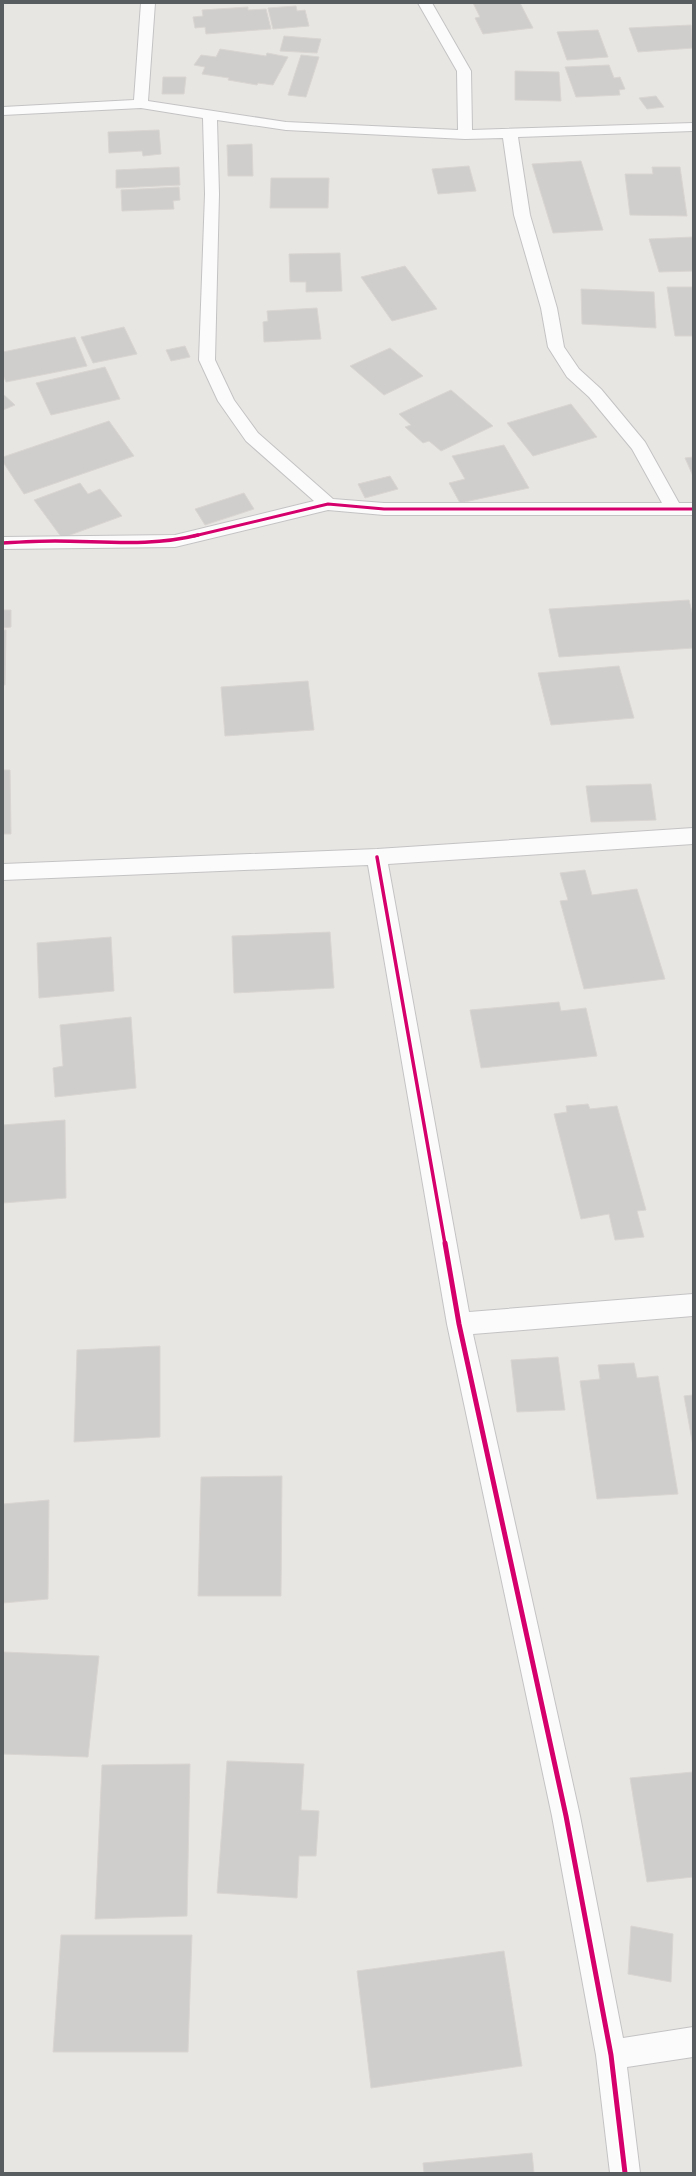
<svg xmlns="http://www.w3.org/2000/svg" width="696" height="2176" font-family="'Archivo Narrow',sans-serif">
  <rect width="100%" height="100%" fill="#e8e6e3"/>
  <g fill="#d0cecc" stroke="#d8d5d2">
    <path d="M473,3H520L533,28L483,34L475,18L480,17Z"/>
    <path d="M296,6L297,11L305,10L309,26L273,29L268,8Z"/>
    <path d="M248,7V10L266,9L271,29L206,34L205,27L195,28L193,17L203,16L202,10Z"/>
    <path d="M691,25L693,48L638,52L629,28Z"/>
    <path d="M598,30L608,57L567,60L557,32Z"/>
    <path d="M284,36L321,39L317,53L280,51Z"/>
    <path d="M220,49L266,56L267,53L288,57L273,85L258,83L257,85L228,80L229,78L202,74L205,67L194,65L201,55L216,57Z"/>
    <path d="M301,55L319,57L306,97L288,95Z"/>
    <path d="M609,65L614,78L620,77L625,89L619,90L620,95L576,97L565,67Z"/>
    <path d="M515,71L559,72L561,101L515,100Z"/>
    <path d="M163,77H186L184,94H162Z"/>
    <path d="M656,96L664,107L647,109L639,98Z"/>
    <path d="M159,130L161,154L143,156L142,151L109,153L108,132Z"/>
    <path d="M252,144L253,176H228L227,145Z"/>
    <path d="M581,161L603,230L553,233L532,164Z"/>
    <path d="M469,166L476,191L438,194L432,169Z"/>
    <path d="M179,167L180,185L116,188V170Z"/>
    <path d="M652,167H680L687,216L630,215L625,174H653Z"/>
    <path d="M271,178H329L328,208H270Z"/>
    <path d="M179,187L180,200L173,201L174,209L122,211L121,190Z"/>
    <path d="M693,237V271L659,272L649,239Z"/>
    <path d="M340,253L342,291L306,292V282H290L289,254Z"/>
    <path d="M405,266L437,309L392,321L361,277Z"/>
    <path d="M667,287H693V336H675Z"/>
    <path d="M581,289L654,292L656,328L582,324Z"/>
    <path d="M317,308L321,339L264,342L263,322L268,321L267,311Z"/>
    <path d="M124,327L137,354L93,363L81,337Z"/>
    <path d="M75,337L87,366L6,382L3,375V352Z"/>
    <path d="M185,346L190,357L171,361L166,350Z"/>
    <path d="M390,348L423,376L384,395L350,366Z"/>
    <path d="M105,367L120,399L51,415L36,383Z"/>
    <path d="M451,390L493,426L441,451L429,441L423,443L405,427L411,425L399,414Z"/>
    <path d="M3,394L15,405L3,410Z"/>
    <path d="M571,404L597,437L533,456L507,423Z"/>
    <path d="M109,421L134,456L24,494L3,462V457Z"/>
    <path d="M504,445L529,488L460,503L449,483L465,479L452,456Z"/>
    <path d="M693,457V476L685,458Z"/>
    <path d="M390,476L398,489L365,498L358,484Z"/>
    <path d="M80,483L88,494L100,489L122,516L62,538L34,500Z"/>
    <path d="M244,493L254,509L205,525L195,509Z"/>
    <path d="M689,600L693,616V648L559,657L549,609Z"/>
    <path d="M3,610H11V627L3,628Z"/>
    <path d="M3,630H6L5,685H3Z"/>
    <path d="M619,666L634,718L551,725L538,673Z"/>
    <path d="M308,681L314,730L225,736L221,687Z"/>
    <path d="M3,770H10L11,834H3Z"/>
    <path d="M651,784L656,820L591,822L586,786Z"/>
    <path d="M585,870L592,895L637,889L665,979L584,989L560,901L568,900L560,873Z"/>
    <path d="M330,932L334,988L234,993L232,936Z"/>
    <path d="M111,937L114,991L39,998L37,943Z"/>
    <path d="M559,1002L561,1011L586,1008L597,1056L481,1068L470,1010Z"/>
    <path d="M131,1017L136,1088L55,1097L53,1068L63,1066L60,1025Z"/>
    <path d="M588,1104L590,1109L617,1106L646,1210L637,1211L644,1237L615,1240L609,1214L581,1219L554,1114L567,1112L566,1106Z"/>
    <path d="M65,1120L66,1198L3,1203V1125Z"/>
    <path d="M160,1346V1437L74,1442L77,1350Z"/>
    <path d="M558,1357L565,1410L517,1412L511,1360Z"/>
    <path d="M634,1363L637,1378L658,1376L678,1494L597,1499L580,1381L600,1379L598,1365Z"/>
    <path d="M693,1395V1446L684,1396Z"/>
    <path d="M282,1476L281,1596H198L201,1477Z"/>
    <path d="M49,1500L48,1599L3,1603V1504Z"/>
    <path d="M3,1652L99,1656L88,1757L3,1754Z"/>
    <path d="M227,1761L304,1764L301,1810L319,1811L316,1856H299L297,1898L217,1893Z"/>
    <path d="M190,1764L187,1916L95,1919L102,1765Z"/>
    <path d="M693,1772V1877L647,1882L630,1778Z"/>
    <path d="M631,1926L673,1934L671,1982L628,1974Z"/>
    <path d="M61,1935H192L188,2052H53Z"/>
    <path d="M504,1951L522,2066L371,2088L357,1971Z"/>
    <path d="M532,2153L534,2173H424L423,2163Z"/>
  </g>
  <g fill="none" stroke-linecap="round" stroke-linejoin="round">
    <g stroke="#c4c3c4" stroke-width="2">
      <g id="minor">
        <path d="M141,3H155L148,101L286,122L458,130L457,71L418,3H432L471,71L472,130L693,123V131L518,137L530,215L557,308L564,347L579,369L601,389L645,442L679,503H693V515H384L328,510L175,547L3,549V537L175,535L314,501L246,441L218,401L199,360L205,194L203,118L141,108L3,115V107L134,100ZM217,120L286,130L465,139L503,138L514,215L541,308L548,347L567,377L589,397L632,449L662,503H384L333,499L258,433L234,400L215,360L219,194Z"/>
        <path d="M693,828V844L388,864L469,1312L693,1294V1316L473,1334L580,1816L623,2038L693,2027V2057L627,2067L640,2173H610L596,2055L552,1816L447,1324L368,865L3,880V864L377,849Z"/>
      </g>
    </g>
    <use href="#minor" fill="#fcfbfb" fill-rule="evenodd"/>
    <g stroke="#fff" stroke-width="4.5">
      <path id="cycleway-far2" d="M194,536L328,504L384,509H693"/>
    </g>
    <g stroke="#fff" stroke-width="6">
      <g id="cycleway-far1">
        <path d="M3,543C20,542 38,541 55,541C103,541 151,547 198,535"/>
        <path d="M377,857L445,1244"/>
      </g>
    </g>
    <g stroke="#fff" stroke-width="8">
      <path id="cycleway" d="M445,1243L459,1324L566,1816L611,2055L625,2173"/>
    </g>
    <use href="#cycleway-far2" stroke="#d6006c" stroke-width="3"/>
    <use href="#cycleway-far1" stroke="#d6006c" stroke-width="3.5"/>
    <use href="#cycleway" stroke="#d6006c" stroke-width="5"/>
  </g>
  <rect width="696" height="2176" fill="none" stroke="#585d60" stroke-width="8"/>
</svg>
